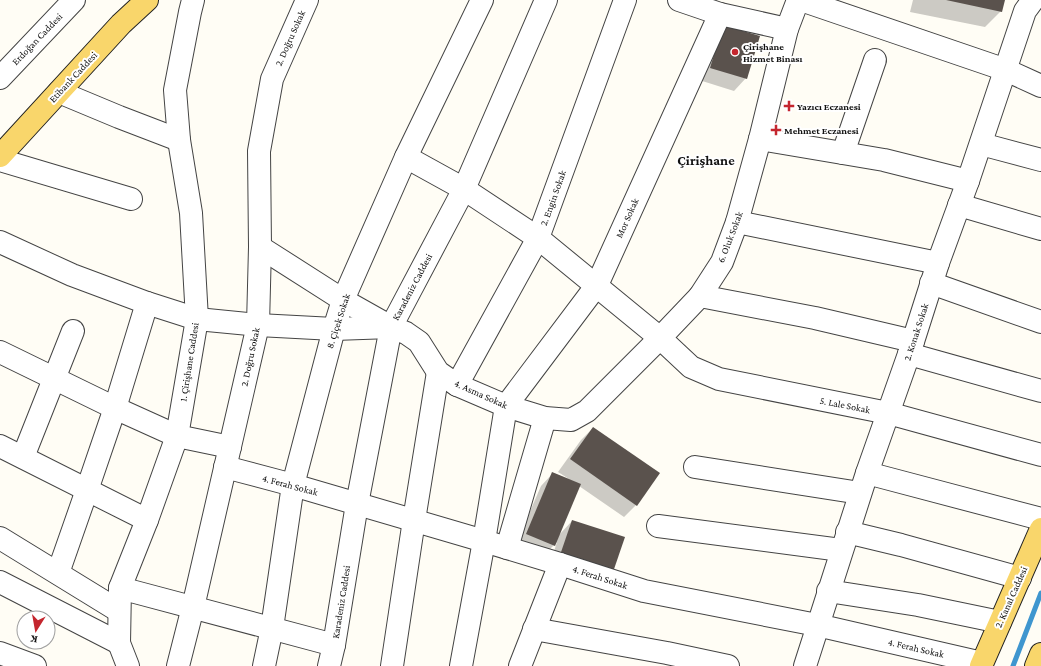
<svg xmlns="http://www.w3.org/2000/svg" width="1041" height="666" font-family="'Crimson Pro',serif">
  <rect width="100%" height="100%" fill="#fffdf5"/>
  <g fill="#0003">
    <path d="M913,0H1004L1001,11L985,27L910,12Z"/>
    <path d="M711,38L746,78L734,91L699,80Z"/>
    <path d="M593,428L636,505L624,517L579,486L559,535L572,521L624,538L548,570L557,542L542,557L515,546L541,486L553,473L569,479L558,472L581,440Z"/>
  </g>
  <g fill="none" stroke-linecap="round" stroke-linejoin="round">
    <path stroke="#3f96cf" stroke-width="5" d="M1013,666L1041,593"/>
  </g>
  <g fill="#5a524d">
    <path d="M946,0H1005L1002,12Z"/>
    <path d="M723,25L760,36L747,79L710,68Z"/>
    <path d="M593,427L660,473L637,506L570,459Z"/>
    <path d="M552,472L581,484L555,546L526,534Z"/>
    <path d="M572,520L625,537L612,575L559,558Z"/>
  </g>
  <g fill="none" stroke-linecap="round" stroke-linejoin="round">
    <g stroke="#444" stroke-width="24">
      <g id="minor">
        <path d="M679,0L720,14L787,29"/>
        <path d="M801,0L1006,70L1041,86"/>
        <path d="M0,78L74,0"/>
        <path d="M59,92L119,117L179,140"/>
        <path d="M760,139L884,160L968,181"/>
        <path d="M981,144L1041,160"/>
        <path d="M843,153L875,60"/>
        <path d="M406,157L464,189L538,238L660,338L691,367L719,379L888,413L1041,455"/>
        <path d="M0,160L131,199"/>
        <path d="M959,205L1041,229"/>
        <path d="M737,222L938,263"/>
        <path d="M0,242L72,275L147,303L197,319L258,325L334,329L391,327L406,333L419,342L438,372L457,385L506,406L545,418L571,420L587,411L660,338L700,296L722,262L737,222L760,139L787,29L798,0"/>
        <path d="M260,247L343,300L391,327"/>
        <path d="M931,283L1041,322"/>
        <path d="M700,296L815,318L913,341"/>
        <path d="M0,352L115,408L177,436L230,447"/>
        <path d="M909,354L1041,391"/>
        <path d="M457,385L538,238L625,0"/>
        <path d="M0,446L147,520"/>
        <path d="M23,457L73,331"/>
        <path d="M225,467L293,485L484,541L560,564L644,591L817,625L982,663"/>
        <path d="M695,467L860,493"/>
        <path d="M867,473L1041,519"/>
        <path d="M658,526L841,550"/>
        <path d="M847,532L901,545L1020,578"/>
        <path d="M0,538L119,611"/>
        <path d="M507,548L545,418"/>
        <path d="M58,573L87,490L115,408L147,303"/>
        <path d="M0,582L119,643"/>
        <path d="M120,588L334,645"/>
        <path d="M828,591L918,605L1000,622"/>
        <path d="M534,629L667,653L728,666"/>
        <path d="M0,653L35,666"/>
        <path d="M128,666L119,643L120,588L147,520L177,436L197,319L191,213L179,140L175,90L190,12L193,0"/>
        <path d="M178,666L193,607L258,325L260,247L259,151L272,79L307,0"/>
        <path d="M264,666L272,628L293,485L334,329L343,300L406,157L482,0"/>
        <path d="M329,666L334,645L357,504L391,327L464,189L546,0"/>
        <path d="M392,666L414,520L438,372"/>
        <path d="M461,666L484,541L506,406L597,285L720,14"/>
        <path d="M520,666L560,564"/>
        <path d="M805,666L867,473L909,354L938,263L968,181L1025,11L1033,0"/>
      </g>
    </g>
    <g stroke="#222" stroke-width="24">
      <g id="major">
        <path d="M0,156L121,24L147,0"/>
        <path d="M981,666L1041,529"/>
        <path d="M1036,666L1041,654"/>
      </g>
    </g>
    <use href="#minor" stroke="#fff" stroke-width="22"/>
    <use href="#major" stroke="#f9d66b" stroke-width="22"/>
  </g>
  <g fill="#c4262e" stroke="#fff" stroke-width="1.5">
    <circle cx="735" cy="52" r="4"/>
    <path d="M787 100h4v4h4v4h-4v4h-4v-4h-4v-4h4z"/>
    <path d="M774 124h4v4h4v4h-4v4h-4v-4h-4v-4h4z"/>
  </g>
  <g text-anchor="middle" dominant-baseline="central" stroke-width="4" stroke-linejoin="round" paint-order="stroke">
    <g font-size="10" fill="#111" stroke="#fff">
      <text transform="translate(290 38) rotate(-66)">2. Doğru Sokak</text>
      <text transform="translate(37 39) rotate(-46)">Erdoğan Caddesi</text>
      <text transform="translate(73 77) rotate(-47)">Etibank Caddesi</text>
      <text transform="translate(553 198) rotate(-70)">2. Engin Sokak</text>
      <text transform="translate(627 218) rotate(-66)">Mor Sokak</text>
      <text transform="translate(730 237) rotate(-69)">6. Oluk Sokak</text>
      <text transform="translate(412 287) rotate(-62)">Karadeniz Caddesi</text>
      <text transform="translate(338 321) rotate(-72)">8. Çiçek Sokak</text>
      <text transform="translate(916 332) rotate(-72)">2. Konak Sokak</text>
      <text transform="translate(250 357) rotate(-78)">2. Doğru Sokak</text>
      <text transform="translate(189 362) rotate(-81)">1. Çirişhane Caddesi</text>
      <text transform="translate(481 394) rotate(24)">4. Asma Sokak</text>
      <text transform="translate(845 405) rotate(11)">5. Lale Sokak</text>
      <text transform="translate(290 485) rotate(15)">4. Ferah Sokak</text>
      <text transform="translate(600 577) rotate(18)">4. Ferah Sokak</text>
      <text transform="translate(1011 597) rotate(-66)">2. Kanal Caddesi</text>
      <text transform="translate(341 602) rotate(-81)">Karadeniz Caddesi</text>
      <text transform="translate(916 648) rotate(13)">4. Ferah Sokak</text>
    </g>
    <g font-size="10" font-weight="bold" fill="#111" stroke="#fff" text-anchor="start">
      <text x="743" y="46">Çirişhane<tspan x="743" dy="12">Hizmet Binası</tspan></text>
      <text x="797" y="106">Yazıcı Eczanesi</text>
      <text x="784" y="130">Mehmet Eczanesi</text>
    </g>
    <g font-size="14" font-weight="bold" fill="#111" stroke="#fff">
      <text x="706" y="160">Çirişhane</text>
    </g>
  </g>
  <g transform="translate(36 630) rotate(191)"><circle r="19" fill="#ffffff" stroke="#a0a0a0"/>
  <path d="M0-3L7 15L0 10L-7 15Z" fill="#c4262e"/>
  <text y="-6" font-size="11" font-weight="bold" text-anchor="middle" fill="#111111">K</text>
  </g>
</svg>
